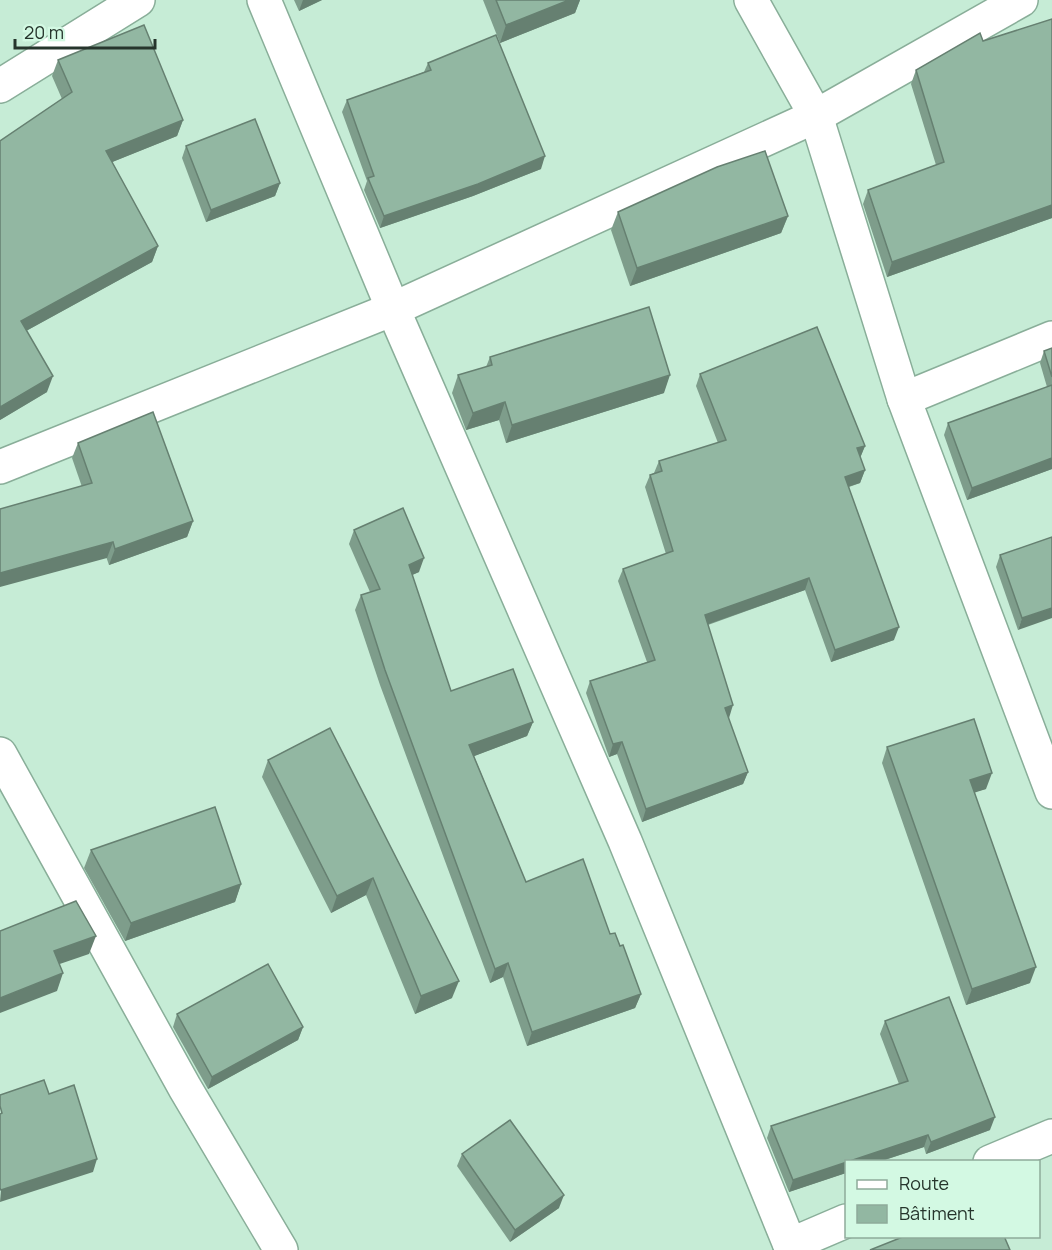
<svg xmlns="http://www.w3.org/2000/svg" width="1052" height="1250" font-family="Manrope,sans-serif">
  <rect width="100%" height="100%" fill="#c6ecd6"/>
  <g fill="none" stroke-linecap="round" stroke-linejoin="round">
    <g stroke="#89ae99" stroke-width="36">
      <g id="minor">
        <path d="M264,0L393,309L625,841L792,1250"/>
        <path d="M751,0L816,116L904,399L1052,792"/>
        <path d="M0,86L138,0"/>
        <path d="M904,399L1052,338"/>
        <path d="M0,467L393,309L816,116L1021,0"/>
        <path d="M0,754L185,1088L281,1250"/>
        <path d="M990,1162L1052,1136"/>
        <path d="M790,1245L846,1221"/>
      </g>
    </g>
    <use href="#minor" stroke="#fff" stroke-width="33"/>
  </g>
  <g fill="#7e9d8b">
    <path d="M294,0H322L299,11Z"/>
    <path d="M483,0H580L575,13L500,43Z"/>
    <path d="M1052,19V218L887,277L863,204L868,190L936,165L911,84L916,70L983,41Z"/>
    <path d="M58,60L183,120L177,136L112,162L158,246L152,262L26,331L47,392L0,420L62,99L52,76Z"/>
    <path d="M428,63L541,169L473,196L380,228L364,190L367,181L342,112L347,100L424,72Z"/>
    <path d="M186,146L280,183L275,196L206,222L182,158Z"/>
    <path d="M618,212L788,216L781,233L630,286L611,230Z"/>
    <path d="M1052,348V469L967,500L944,435L948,423L1047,387L1040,363L1044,351Z"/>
    <path d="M490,357L664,393L506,443L499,420L466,430L452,393L458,375L486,367Z"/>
    <path d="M700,374L865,446L860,458L865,470L860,483L849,487L894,640L831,662L805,590L708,625L728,718L748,772L743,784L642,822L617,754L609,757L586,693L590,681L647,662L618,581L623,569L666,554L645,487L650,475L654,473L659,461L718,443L696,386Z"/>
    <path d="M78,443L193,521L187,537L109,565L72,458Z"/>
    <path d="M354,530L419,572L412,575L451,691L533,722L527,736L474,756L526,882L610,934L641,994L635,1008L527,1046L503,977L490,983L380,685L355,610L361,595L370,592L349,544Z"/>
    <path d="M1052,537L1018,630L996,567L1000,555Z"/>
    <path d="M330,728L452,998L415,1014L366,895L331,913L262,777L268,760Z"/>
    <path d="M887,747L986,789L974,792L1030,983L966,1005L882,763Z"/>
    <path d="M91,850L241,884L235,902L125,941L84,868Z"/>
    <path d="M177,1014L303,1027L298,1040L208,1089L173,1027Z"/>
    <path d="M885,1021L990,1130L926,1154L924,1147L789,1192L767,1138L771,1126L899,1084L880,1034Z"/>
    <path d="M462,1154L559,1208L510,1242L457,1166Z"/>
  </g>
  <g fill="#668071">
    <path d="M303,0H322L299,11Z"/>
    <path d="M569,0H580L575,13L500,43L506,25Z"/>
    <path d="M183,120L177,136L100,167L106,151Z"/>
    <path d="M545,156L541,169L473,196L380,228L384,216Z"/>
    <path d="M280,183L275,196L206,222L211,210Z"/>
    <path d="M1052,205V218L887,277L892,262Z"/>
    <path d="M788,216L781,233L630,286L637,268Z"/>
    <path d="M158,246L152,262L15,337L21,321Z"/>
    <path d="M670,375L664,393L506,443L512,425Z"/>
    <path d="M53,376L47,392L0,420V407Z"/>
    <path d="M505,402L499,420L466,430L473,413Z"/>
    <path d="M865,446L860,458L857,448Z"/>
    <path d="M1052,458V469L967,500L972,488Z"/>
    <path d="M865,470L860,483L841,489L845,477Z"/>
    <path d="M193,521L187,537L109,565L115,549Z"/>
    <path d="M113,542L107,558L0,587V573Z"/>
    <path d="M424,558L419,572L403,579L409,565Z"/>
    <path d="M809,578L805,590L700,627L705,615Z"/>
    <path d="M1052,608V618L1018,630L1022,618Z"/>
    <path d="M899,627L894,640L831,662L835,650Z"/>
    <path d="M733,705L729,718L720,721L725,708Z"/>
    <path d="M533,722L527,736L464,760L469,745Z"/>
    <path d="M622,742L617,754L609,757L613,744Z"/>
    <path d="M748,772L743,784L642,822L646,809Z"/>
    <path d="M992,773L986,789L964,796L970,780Z"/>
    <path d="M373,878L366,895L331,913L337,896Z"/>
    <path d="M241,884L235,902L125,941L131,923Z"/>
    <path d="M96,936L89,954L48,968L54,951Z"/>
    <path d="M508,963L503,977L490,983L495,969Z"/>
    <path d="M1036,967L1030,983L966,1005L972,989Z"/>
    <path d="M63,973L57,991L0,1013V998Z"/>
    <path d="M459,981L452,998L415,1014L421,996Z"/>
    <path d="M641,994L635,1008L527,1046L532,1032Z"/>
    <path d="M303,1027L298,1040L208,1089L212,1077Z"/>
    <path d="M995,1117L990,1130L926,1154L931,1142Z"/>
    <path d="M928,1135L924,1147L881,1161H848Z"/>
    <path d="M97,1159L93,1172L0,1202L1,1190Z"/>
    <path d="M846,1162V1173L789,1192L793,1180Z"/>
    <path d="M564,1195L559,1208L510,1242L515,1230Z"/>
  </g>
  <g fill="#92b7a2" stroke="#668071" stroke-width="1.5">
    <path d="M496,0H569L506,25Z"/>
    <path d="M1052,19V205L892,262L868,190L944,162L916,70L980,33L983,41Z"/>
    <path d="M144,25L183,120L106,151L158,246L21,321L53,376L0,407V141L72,92L58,60Z"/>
    <path d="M496,35L545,156L478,184L384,216L368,178L374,176L347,100L431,70L428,63Z"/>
    <path d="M255,119L280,183L211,210L186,146Z"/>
    <path d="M765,151L788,216L637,268L618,212L717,167Z"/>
    <path d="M649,307L670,375L512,425L505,402L473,413L458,375L492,365L490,357Z"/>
    <path d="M817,327L865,446L857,448L865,470L845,477L899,627L835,650L809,578L705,615L733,705L725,708L748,772L646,809L622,742L613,744L590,681L655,660L623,569L673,551L650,475L662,471L659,461L726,440L700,374Z"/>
    <path d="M1052,348V377L1044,351Z"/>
    <path d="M1052,385V458L972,488L948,423Z"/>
    <path d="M153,412L193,521L115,549L113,542L0,573V509L92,483L78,443Z"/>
    <path d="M403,508L424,558L409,565L451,691L513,669L533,722L469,745L526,882L583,859L610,934L615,933L620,946L623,945L641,994L532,1032L508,963L495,969L385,670L361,595L380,589L354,530Z"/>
    <path d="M1052,537V608L1022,618L1000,555Z"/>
    <path d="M974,719L992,773L970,780L1036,967L972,989L887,747Z"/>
    <path d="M330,728L459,981L421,996L373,878L337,896L268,760Z"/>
    <path d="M215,807L241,884L131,923L91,850Z"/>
    <path d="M76,901L96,936L54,951L63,973L0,998V931Z"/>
    <path d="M268,964L303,1027L212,1077L177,1014Z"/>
    <path d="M949,997L995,1117L931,1142L928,1135L793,1180L771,1126L908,1081L885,1021Z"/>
    <path d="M44,1080L49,1094L74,1085L97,1159L1,1190L0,1188V1114L2,1113L0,1106V1095Z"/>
    <path d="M510,1120L564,1195L515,1230L462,1154Z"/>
    <path d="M905,1236H1004L1010,1250H870Z"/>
  </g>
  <rect x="845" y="1160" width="195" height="78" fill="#d3f9e3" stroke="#8eab9a" stroke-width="1.5"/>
  <rect x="857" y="1180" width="30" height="9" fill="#ffffff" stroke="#8eab9a" stroke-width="1.5"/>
  <text x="899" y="1190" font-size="18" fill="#26352c">Route</text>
  <rect x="857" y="1205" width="30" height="18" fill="#92b7a2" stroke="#8eab9a" stroke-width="1.5"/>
  <text x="899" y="1220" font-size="18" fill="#26352c">Bâtiment</text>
  <path d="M15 39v9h140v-9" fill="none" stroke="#26352c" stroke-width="3"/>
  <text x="24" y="39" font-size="18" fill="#26352c" stroke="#d3f9e3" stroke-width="4.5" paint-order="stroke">20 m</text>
</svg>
